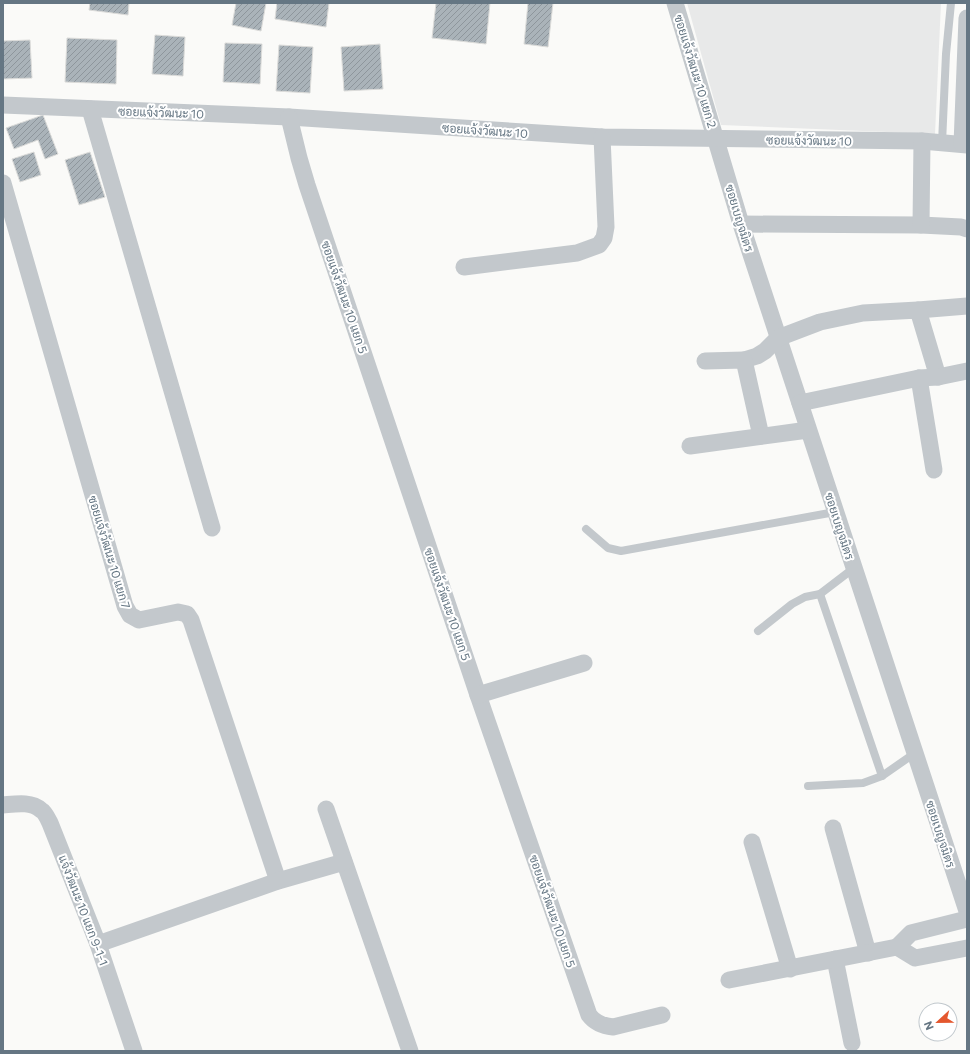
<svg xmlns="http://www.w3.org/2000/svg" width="970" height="1054" font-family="Commissioner,Sarabun,sans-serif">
  <defs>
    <pattern id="building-hatch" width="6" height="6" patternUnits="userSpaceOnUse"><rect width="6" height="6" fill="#aab3b9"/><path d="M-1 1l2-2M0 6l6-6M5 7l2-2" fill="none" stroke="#8e969c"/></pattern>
  </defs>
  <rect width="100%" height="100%" fill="#fafaf8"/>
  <path fill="#e8e9e9" d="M687,3H941L935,134L721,125Z"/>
  <g fill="url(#building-hatch)" stroke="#dcdcda">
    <path d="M90,3H129L128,15L89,10Z"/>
    <path d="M236,3H266L261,31L232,25Z"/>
    <path d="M277,3H329L326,27L275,19Z"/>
    <path d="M436,3H490L486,44L432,38Z"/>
    <path d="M528,3H553L548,47L524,44Z"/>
    <path d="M155,35L185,37L183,76L152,74Z"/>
    <path d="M67,38L117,40L116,84L65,82Z"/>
    <path d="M30,40L32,78L3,79V41Z"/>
    <path d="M225,43L262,44L260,84L223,82Z"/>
    <path d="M380,44L383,89L344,91L341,47Z"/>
    <path d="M279,45L313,47L310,93L276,91Z"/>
    <path d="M43,115L58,154L45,159L38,140L14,149L6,128Z"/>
    <path d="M34,152L41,175L20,182L12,159Z"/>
    <path d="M90,152L105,197L79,205L65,160Z"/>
  </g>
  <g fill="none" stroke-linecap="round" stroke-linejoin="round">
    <g stroke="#c3c8cc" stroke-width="8">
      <path d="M942,143L946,54L951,3"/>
      <path d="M586,529L608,548L621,551L835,512"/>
      <path d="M820,594L854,568"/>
      <path d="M758,631L792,604L805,597L820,594L882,776"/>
      <path d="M808,786L863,783L882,776L915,753"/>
    </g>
    <g stroke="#c3c8cc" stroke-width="17">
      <path d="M675,3L741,224L967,911"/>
      <path d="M3,105L289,117L602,137L922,141L967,145"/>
      <path d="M90,109L212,528"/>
      <path d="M289,117L299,158L307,185L478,695L589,1015C595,1023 603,1026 613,1027L662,1015"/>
      <path d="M962,144L967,18"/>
      <path d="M3,183L125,606L130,615L139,620L178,612L187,614L191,620L278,881"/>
      <path d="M741,224L921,225L961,227L967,229"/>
      <path d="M921,225L922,141"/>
      <path d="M464,267L577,253L599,245L604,238L606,227L602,137"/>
      <path d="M918,310L967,306"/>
      <path d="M744,360L757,356L765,351L778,338L820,322L863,313L918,310L938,377"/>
      <path d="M705,361L744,360L761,436"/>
      <path d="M919,378L934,470"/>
      <path d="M800,403L919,378L938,377L967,371"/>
      <path d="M690,446L808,430"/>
      <path d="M478,695L584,663"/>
      <path d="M3,805C15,804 31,801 41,810C45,812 48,819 50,823L98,944L134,1051"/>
      <path d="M326,809L410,1051"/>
      <path d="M833,828L868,953"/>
      <path d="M752,842L790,969"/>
      <path d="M98,944L278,881L344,862"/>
      <path d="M897,947L911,933L967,919"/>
      <path d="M835,959L852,1043"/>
      <path d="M729,980L897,947L915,958L967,948"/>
    </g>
  </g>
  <g text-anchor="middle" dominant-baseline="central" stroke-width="4" stroke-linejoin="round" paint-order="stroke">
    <g font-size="12" fill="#657683" stroke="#fff">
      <text transform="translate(696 71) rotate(73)">ซอยแจ้งวัฒนะ 10 แยก 2</text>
      <text transform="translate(161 112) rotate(2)">ซอยแจ้งวัฒนะ 10</text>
      <text transform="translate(485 130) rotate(4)">ซอยแจ้งวัฒนะ 10</text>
      <text transform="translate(809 140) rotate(1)">ซอยแจ้งวัฒนะ 10</text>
      <text transform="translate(740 218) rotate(73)">ซอยเบญจมิตร</text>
      <text transform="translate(345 297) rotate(71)">ซอยแจ้งวัฒนะ 10 แยก 5</text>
      <text transform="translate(840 526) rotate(72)">ซอยเบญจมิตร</text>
      <text transform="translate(110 552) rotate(73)">ซอยแจ้งวัฒนะ 10 แยก 7</text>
      <text transform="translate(448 604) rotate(71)">ซอยแจ้งวัฒนะ 10 แยก 5</text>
      <text transform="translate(941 834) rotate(72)">ซอยเบญจมิตร</text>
      <text transform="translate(84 910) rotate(69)">แจ้งวัฒนะ 10 แยก 9-1-1</text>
      <text transform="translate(553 911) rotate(71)">ซอยแจ้งวัฒนะ 10 แยก 5</text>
    </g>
  </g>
  <rect width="970" height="1054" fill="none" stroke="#657683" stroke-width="8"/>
  <g transform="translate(938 1022) rotate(248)"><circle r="19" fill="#ffffff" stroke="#c1c8cd"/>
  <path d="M0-3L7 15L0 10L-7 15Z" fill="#e4572e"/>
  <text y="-6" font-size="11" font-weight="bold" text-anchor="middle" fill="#657683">N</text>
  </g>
</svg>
